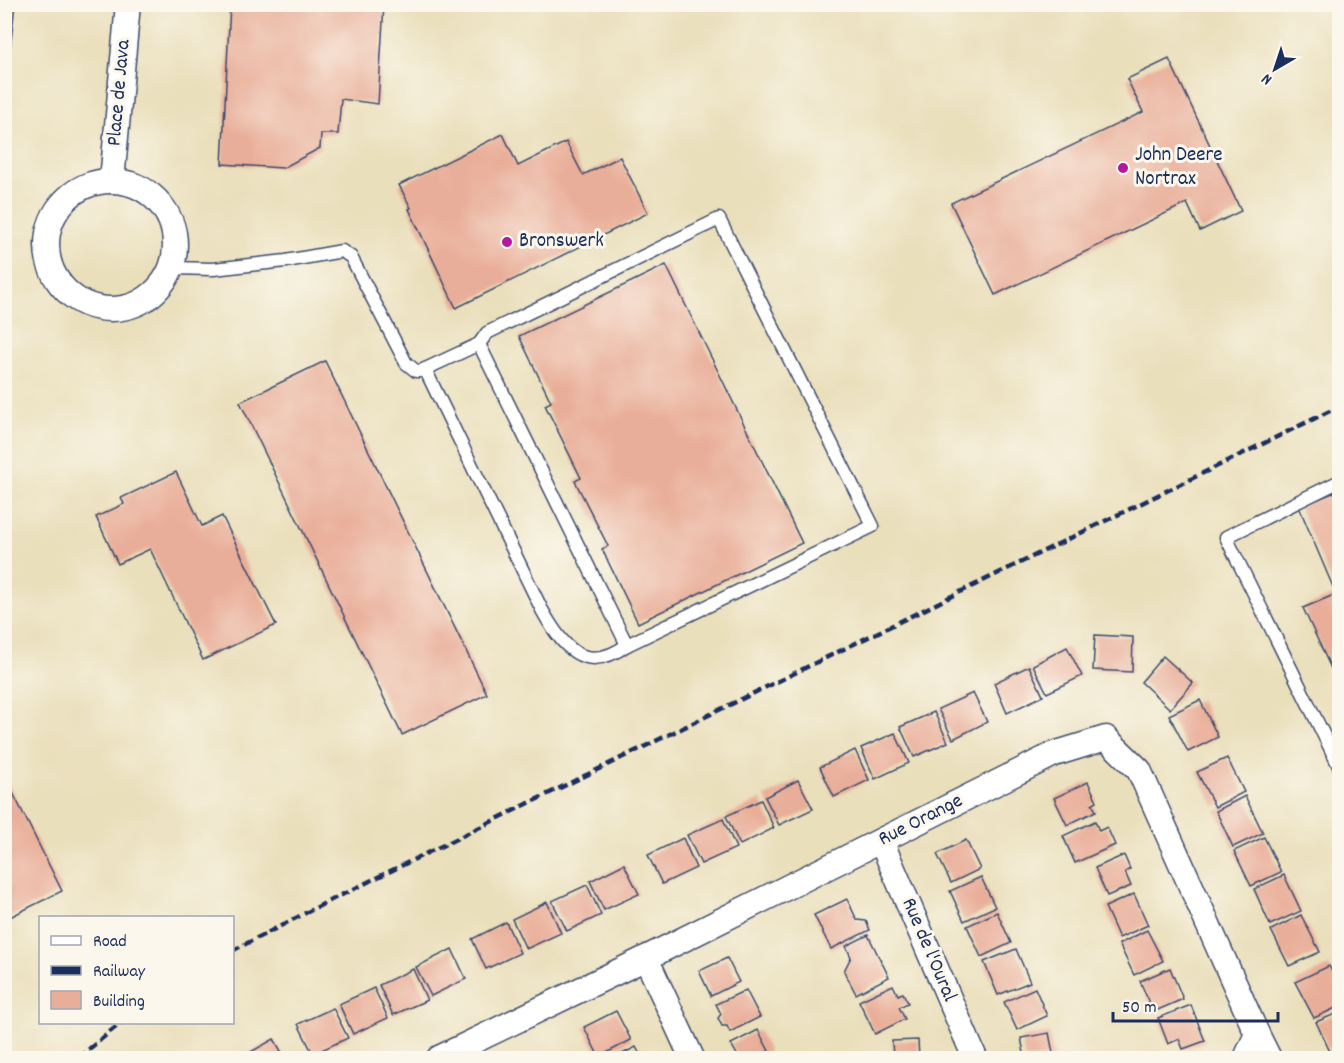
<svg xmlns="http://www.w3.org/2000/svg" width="1344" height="1063" font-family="Dekko,sans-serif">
  <rect width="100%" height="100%" fill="#fbf7ec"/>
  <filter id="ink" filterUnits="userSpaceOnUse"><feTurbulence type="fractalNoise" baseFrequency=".0167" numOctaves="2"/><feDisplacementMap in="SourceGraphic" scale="12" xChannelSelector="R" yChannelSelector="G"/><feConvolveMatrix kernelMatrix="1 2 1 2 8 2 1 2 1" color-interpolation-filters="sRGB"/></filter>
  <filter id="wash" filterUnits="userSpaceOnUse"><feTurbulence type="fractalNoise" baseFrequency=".008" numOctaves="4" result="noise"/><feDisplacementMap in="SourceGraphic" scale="24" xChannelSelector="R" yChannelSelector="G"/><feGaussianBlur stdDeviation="1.35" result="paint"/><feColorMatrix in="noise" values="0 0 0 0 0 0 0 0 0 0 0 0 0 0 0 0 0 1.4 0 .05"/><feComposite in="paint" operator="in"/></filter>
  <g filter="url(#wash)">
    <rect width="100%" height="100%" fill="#eadfbb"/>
    <g id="blocks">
      <g fill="#e9ae99">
        <path d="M4,4H15L6,87L4,86Z"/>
        <path d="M230,4H384L378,104L341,99L338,134H321L320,148L283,168L222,164Z"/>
        <path d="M1169,59L1241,211L1200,231L1187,203L995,295L951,203L1143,112L1127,79Z"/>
        <path d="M503,134L518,166L566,142L583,175L620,157L648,213L456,308L409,209L411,208L399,185Z"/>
        <path d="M666,265L802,543L638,623L602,549L608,546L575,481L581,478L545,405L551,402L519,336Z"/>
        <path d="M325,361L487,694L402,735L240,402Z"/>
        <path d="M176,472L202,526L222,516L276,625L203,660L150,549L118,564L96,517L124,504L121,498Z"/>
        <path d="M1340,490V688L1303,608L1336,594L1299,507Z"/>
        <path d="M1095,635L1133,637L1132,672L1093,670Z"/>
        <path d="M1067,647L1082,676L1047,693L1033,665Z"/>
        <path d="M1163,656L1193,683L1170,709L1141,682Z"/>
        <path d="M1029,666L1043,696L1007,713L994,683Z"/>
        <path d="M973,693L987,722L953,739L938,709Z"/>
        <path d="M1200,700L1218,737L1188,752L1169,715Z"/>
        <path d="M934,712L948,742L914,757L900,727Z"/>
        <path d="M895,733L909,763L875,779L861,748Z"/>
        <path d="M855,750L869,780L834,797L820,767Z"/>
        <path d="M1227,758L1244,792L1215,807L1197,772Z"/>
        <path d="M4,775L62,891L4,920Z"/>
        <path d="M798,780L813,809L779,825L765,797Z"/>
        <path d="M1088,782L1097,801L1092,804L1096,811L1067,825L1054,798Z"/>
        <path d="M1245,796L1263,833L1233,847L1216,811Z"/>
        <path d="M761,800L774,828L740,845L726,816Z"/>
        <path d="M723,819L736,848L701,864L687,835Z"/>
        <path d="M1095,821L1099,831L1107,827L1115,845L1075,863L1063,836Z"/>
        <path d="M1264,837L1281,872L1251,886L1234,851Z"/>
        <path d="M683,838L696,868L662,884L648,855Z"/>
        <path d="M966,840L980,869L951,883L937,854Z"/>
        <path d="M1124,855L1130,869L1125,872L1131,886L1107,896L1095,868Z"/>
        <path d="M624,864L639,894L604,910L590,881Z"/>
        <path d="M1284,875L1301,911L1270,925L1254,889Z"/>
        <path d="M981,877L995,907L964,921L950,891Z"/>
        <path d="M587,885L601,915L567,931L552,901Z"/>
        <path d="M1134,894L1148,925L1119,938L1105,907Z"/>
        <path d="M847,899L857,920L866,921L870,930L831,949L814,915Z"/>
        <path d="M547,902L561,933L526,949L512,919Z"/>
        <path d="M997,912L1011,943L981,957L967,926Z"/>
        <path d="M1301,915L1320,952L1289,966L1271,930Z"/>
        <path d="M506,922L520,953L486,969L472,939Z"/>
        <path d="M1147,930L1163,961L1134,975L1119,944Z"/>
        <path d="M868,935L889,977L856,994L844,971L851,957L846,946Z"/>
        <path d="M452,949L466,979L431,996L416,967Z"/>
        <path d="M1016,949L1030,982L998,995L984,962Z"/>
        <path d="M727,958L739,982L711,996L699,971Z"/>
        <path d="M1329,966L1340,987V1006L1314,1018L1295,982Z"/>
        <path d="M1170,968L1183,999L1153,1012L1140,981Z"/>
        <path d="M413,969L427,1000L393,1015L379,985Z"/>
        <path d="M893,985L898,995L903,993L908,1003L899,1007L905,1019L875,1034L859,1001Z"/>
        <path d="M374,988L388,1018L353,1034L339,1004Z"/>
        <path d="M1035,988L1047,1016L1017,1030L1004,1002Z"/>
        <path d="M746,990L760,1017L730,1032L727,1026H722L718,1018L721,1014L716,1004Z"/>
        <path d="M1191,1005L1205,1041L1183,1049L1179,1039L1168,1044L1158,1018Z"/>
        <path d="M333,1008L348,1038L313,1054L298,1024Z"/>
        <path d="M616,1011L631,1040L599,1057L584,1027Z"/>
        <path d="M1340,1012V1056L1333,1058L1316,1022Z"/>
        <path d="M758,1030L769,1051L754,1058H739L731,1044Z"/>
        <path d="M1049,1033L1054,1058H1025L1021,1038Z"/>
        <path d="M274,1039L285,1058H243L242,1057Z"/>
        <path d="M918,1040L919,1058H893L892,1041Z"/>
        <path d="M636,1047L642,1058H614Z"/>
      </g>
    </g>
  </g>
  <g filter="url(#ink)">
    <use href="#blocks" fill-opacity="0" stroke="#3a496c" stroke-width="1.5"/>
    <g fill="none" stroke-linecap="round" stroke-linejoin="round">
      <g stroke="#3a496c" stroke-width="15">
        <g id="service">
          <path d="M171,268L213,269L286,261L342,251L351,257L406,363L416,371H421L479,344L487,333L719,219L873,526L627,645"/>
          <path d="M425,369L542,610C562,646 584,676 627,645L479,344"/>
          <path d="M1340,481L1226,537L1340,768"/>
        </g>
      </g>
      <g stroke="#3a496c" stroke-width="27">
        <g id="minor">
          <path d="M112,181L128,4"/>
          <circle cx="111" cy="245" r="64"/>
          <path d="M881,841L975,1058"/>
          <path d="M646,958L692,1058"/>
          <path d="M1257,1034L1269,1058"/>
          <path d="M439,1058L646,958L1054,754L1106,738L1139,770L1257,1034L1246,1058"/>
        </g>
      </g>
      <use href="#service" stroke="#fff" stroke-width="12"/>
      <use href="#minor" stroke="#fff" stroke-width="24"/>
      <g stroke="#1b2f5e" stroke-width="4.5" stroke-dasharray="9 4.5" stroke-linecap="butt">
        <path d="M232,951L323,904L1340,406"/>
        <path d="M78,1058L122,1022"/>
      </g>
    </g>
  </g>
  <g fill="#b5179e" stroke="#fbf7ec" stroke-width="2">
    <circle cx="1123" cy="168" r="6"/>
    <circle cx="507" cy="242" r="6"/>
  </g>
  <g text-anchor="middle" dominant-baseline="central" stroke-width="6" stroke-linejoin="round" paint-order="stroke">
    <g font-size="21" fill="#1b2f5e" stroke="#fbf7ec">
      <text transform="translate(120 93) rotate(-85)">Place de Java</text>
      <text transform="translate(921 821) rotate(-27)">Rue Orange</text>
      <text transform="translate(928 950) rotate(67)">Rue de l'Oural</text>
    </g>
    <g font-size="21" fill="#1b2f5e" stroke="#fbf7ec" text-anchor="start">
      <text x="1135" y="156">John Deere<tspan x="1135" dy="24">Nortrax</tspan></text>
      <text x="519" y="242">Bronswerk</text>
    </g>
  </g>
  <rect width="1344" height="1063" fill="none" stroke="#fbf7ec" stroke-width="24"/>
  <rect x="39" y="916" width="195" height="108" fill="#fbf7ec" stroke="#a1a7b3" stroke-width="1.5"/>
  <rect x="51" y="936" width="30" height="9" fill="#ffffff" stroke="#a1a7b3" stroke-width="1.5"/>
  <text x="93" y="946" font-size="18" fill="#1b2f5e">Road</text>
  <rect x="51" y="966" width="30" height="9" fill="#1b2f5e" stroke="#a1a7b3" stroke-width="1.5"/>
  <text x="93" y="976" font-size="18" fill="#1b2f5e">Railway</text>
  <rect x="51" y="991" width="30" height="18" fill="#e9ae99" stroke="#a1a7b3" stroke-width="1.5"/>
  <text x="93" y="1006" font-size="18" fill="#1b2f5e">Building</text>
  <g transform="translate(1275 69) rotate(219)" stroke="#fbf7ec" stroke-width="4.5" paint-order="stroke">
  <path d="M0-4.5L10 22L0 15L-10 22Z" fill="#1b2f5e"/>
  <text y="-9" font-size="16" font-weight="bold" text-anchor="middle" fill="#1b2f5e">N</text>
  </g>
  <path d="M1113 1012v9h165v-9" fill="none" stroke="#1b2f5e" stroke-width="3"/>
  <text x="1122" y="1012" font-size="18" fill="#1b2f5e" stroke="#fbf7ec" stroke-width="4.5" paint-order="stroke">50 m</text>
</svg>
